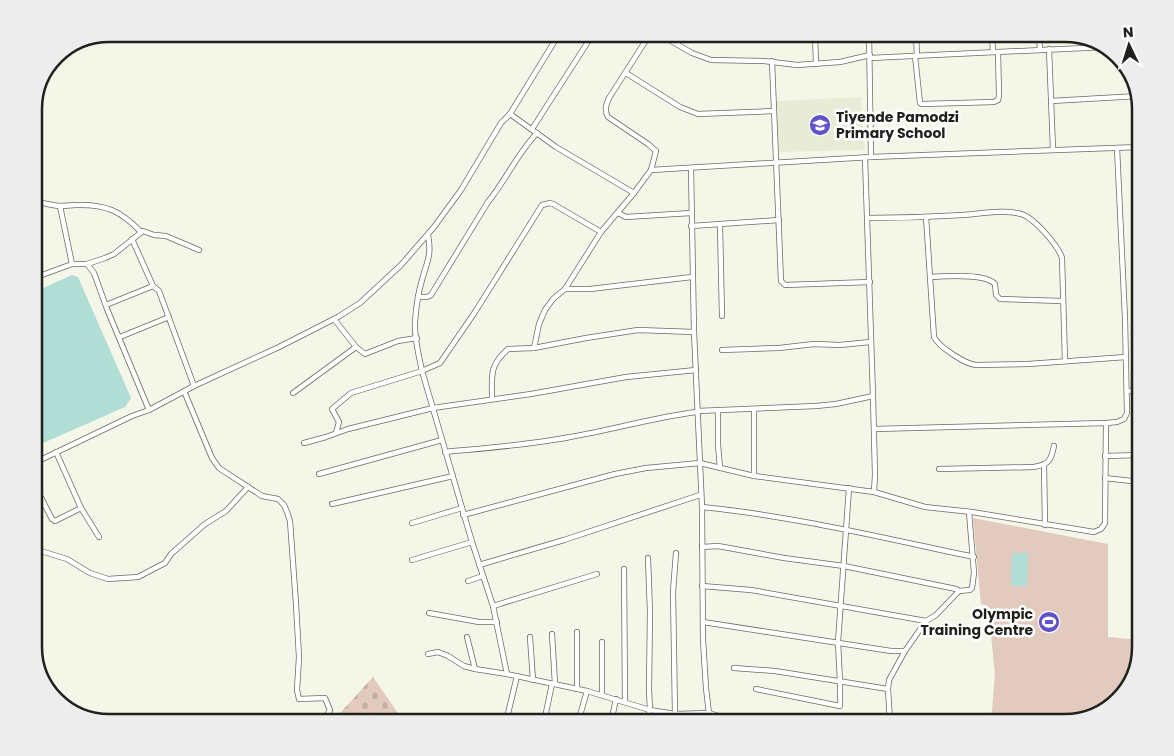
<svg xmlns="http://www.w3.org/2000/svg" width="1174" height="756" font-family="Poppins,sans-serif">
  <defs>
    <pattern id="cemetery-stones" width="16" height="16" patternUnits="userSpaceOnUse" patternTransform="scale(1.25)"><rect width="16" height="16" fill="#e2cabf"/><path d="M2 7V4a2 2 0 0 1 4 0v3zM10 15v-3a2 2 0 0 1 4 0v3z" fill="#c2ada4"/></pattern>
  </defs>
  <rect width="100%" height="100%" fill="#f4f6e8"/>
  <path fill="#e8ecd6" d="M861,97L865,150L779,152L776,101Z"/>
  <path fill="url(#cemetery-stones)" d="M373,677L404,722H332Z"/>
  <path fill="#e2cabf" d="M973,518L1108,544V637L1140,640V647L1128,688L1102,712L1065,722H991L995,674L988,606L981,604Z"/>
  <g fill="#b0ddd4">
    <path d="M72,275L78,277L131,398L125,407L34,447V292Z"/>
    <path d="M1012,553H1028L1027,586H1011Z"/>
  </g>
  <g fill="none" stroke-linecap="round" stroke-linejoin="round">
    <g stroke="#696b5f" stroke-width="6">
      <g id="minor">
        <path d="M659,34L692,53L711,60L764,61L797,65L840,62L870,55"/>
        <path d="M815,34L816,64"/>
        <path d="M869,34L871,157"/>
        <path d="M916,34L917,56"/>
        <path d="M992,34L993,52"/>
        <path d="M1039,34L1040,50"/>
        <path d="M1049,49L1053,149"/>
        <path d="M915,56L920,103L922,104L994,102L998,100L999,96L998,52"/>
        <path d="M870,58L1106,47"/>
        <path d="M772,61L781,281L785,285L870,282"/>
        <path d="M626,73L680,107L698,114L774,111"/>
        <path d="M1051,101L1138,96"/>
        <path d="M510,114L556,147L634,193L651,170L656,151L648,144L608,117C604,110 606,105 609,98L650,34"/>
        <path d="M532,129L593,34"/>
        <path d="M865,158L873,396L875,475L874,492"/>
        <path d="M691,168L694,332L702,507L703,640L706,688L710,722"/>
        <path d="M651,170L871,157L1140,147"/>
        <path d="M34,202C43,202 52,206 61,206C66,206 71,205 76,205C106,204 121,211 141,232"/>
        <path d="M60,206L72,264"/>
        <path d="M618,213L626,217L691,213"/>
        <path d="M926,217L934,337C939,347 965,364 976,365L1028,364L1126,357"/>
        <path d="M868,218C900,218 931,217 963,215C981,214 1003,209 1021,214C1033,217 1058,245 1062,258L1065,361"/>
        <path d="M720,225L722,316"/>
        <path d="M691,226L779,220"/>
        <path d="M428,235C432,256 427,261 422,280C418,293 416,308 415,322C414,338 419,356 422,371L472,542L493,606L507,674"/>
        <path d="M132,239L153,286L159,291L194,386"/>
        <path d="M87,264L94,273L107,309L149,410"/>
        <path d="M34,267L36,278"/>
        <path d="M930,277C945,276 985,273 995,284L996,295L1000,299L1062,301"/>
        <path d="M34,278L72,264H87L105,258L114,254L143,231L154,235L166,236L199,250"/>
        <path d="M565,289H590L692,277"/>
        <path d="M418,297H427L431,295L488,202C506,180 517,154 537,133"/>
        <path d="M106,305L153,286"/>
        <path d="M334,319L356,347L365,354L398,341L417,338"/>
        <path d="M120,337L169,317"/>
        <path d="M534,348L539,324L545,310L553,299L565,289L601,232L634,193"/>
        <path d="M722,350L779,348L814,344L840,345L870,342"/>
        <path d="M184,391L212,458L219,468L262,496L278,499L284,505L287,512L290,521L296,604L299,657L297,690L299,699L325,698L330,710L323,722"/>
        <path d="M1127,391H1140"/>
        <path d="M293,393L356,347"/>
        <path d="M492,398C492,375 489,366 508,349L534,348L586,338L638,330L694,332"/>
        <path d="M697,411L816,406L836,404L873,396"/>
        <path d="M718,411V445L720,468"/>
        <path d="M874,429L1106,423L1117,422L1124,419L1127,413L1125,318L1117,148"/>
        <path d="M336,433L339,422L332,409L351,393L422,371L440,363L475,312L542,205L550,203L553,204L601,232"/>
        <path d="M304,443L326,437L348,429L433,408L531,394L626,377L696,370"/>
        <path d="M56,452L81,508L99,537"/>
        <path d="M445,452C487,448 529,445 570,437C613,430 654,417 697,412"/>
        <path d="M1105,456L1140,455"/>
        <path d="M34,463L132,416L149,410L194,386L279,347L338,317L360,303L401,265L434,227L461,190L501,123L510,114L559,34"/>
        <path d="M1044,465L1045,525"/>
        <path d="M939,469L1034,467C1049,464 1051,461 1054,446"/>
        <path d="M319,474L442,440"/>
        <path d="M754,476V409"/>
        <path d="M1105,478L1140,482"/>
        <path d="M34,487L37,490L52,519L55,521L81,508"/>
        <path d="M332,504L453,476"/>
        <path d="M702,507C793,516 884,538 974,557"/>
        <path d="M463,515L615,474L646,468L700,463L754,476L874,492L925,507L972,512L1094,532L1101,529L1105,523L1106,423"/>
        <path d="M412,523L462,508"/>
        <path d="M702,547L718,546L784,558L844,566L956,589L959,591"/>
        <path d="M34,549L67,559L90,573L108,579L138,577L165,563L171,554L205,524L226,511L248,487"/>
        <path d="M412,560L472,542"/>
        <path d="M479,565L564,540L700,495"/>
        <path d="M624,569L625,702"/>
        <path d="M468,581L483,576"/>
        <path d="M702,586L751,590L926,621"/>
        <path d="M493,606L597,574"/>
        <path d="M429,613L479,622H497"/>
        <path d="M703,622L891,651H905"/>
        <path d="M552,634L555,684"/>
        <path d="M467,637L475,669"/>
        <path d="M530,637L533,680"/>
        <path d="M428,654L438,652L448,656L464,666L475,669L507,674L587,691L650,710L675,714L709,713L738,722"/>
        <path d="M734,668L775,671L888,689"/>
        <path d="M577,689V632"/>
        <path d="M756,689L840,706V682L838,642L849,488"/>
        <path d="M602,695V642"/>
        <path d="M675,714L673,592L676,553"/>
        <path d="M680,714V722"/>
        <path d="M506,722L517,676"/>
        <path d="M544,722L552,684"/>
        <path d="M578,722L587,691"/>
        <path d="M611,722L616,699"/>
        <path d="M647,722L650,710L649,689L650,612L648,558"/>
        <path d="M890,722L888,689L889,680L905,651L926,621L936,615L959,591L970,590L972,588L974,573L969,512"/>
      </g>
    </g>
    <use href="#minor" stroke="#fff" stroke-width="4.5"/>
  </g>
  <defs>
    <g id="school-disc" transform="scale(1.125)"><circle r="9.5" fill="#6052cb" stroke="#fff"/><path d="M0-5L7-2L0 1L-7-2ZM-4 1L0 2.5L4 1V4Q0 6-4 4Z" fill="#fff"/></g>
    <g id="stadium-disc" transform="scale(1.125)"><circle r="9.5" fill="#6052cb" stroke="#fff"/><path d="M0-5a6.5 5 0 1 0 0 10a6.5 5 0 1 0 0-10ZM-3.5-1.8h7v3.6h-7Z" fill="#fff"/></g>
  </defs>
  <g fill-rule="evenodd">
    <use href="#school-disc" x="820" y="125"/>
    <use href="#stadium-disc" x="1049" y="622"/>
  </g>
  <g text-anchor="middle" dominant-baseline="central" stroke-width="5" stroke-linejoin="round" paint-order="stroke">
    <g font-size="14" font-weight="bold" fill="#20211c" stroke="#fff" text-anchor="start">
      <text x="836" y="117">Tiyende Pamodzi<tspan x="836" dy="16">Primary School</tspan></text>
      <text x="1033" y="614" text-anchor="end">Olympic<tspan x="1033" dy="16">Training Centre</tspan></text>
    </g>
  </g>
  <path d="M0 0H1174V756H0ZM109 42H1065A67 67 0 0 1 1132 109V647A67 67 0 0 1 1065 714H109A67 67 0 0 1 42 647V109A67 67 0 0 1 109 42Z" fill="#ededed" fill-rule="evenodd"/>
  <path fill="none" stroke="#20211c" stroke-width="2.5" d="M109 42H1065A67 67 0 0 1 1132 109V647A67 67 0 0 1 1065 714H109A67 67 0 0 1 42 647V109A67 67 0 0 1 109 42Z"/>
  <g transform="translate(1129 45) rotate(356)" stroke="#ffffff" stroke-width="4" paint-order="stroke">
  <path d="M0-4L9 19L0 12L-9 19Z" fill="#20211c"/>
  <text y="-8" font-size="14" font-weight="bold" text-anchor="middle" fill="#20211c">N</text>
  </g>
</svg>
